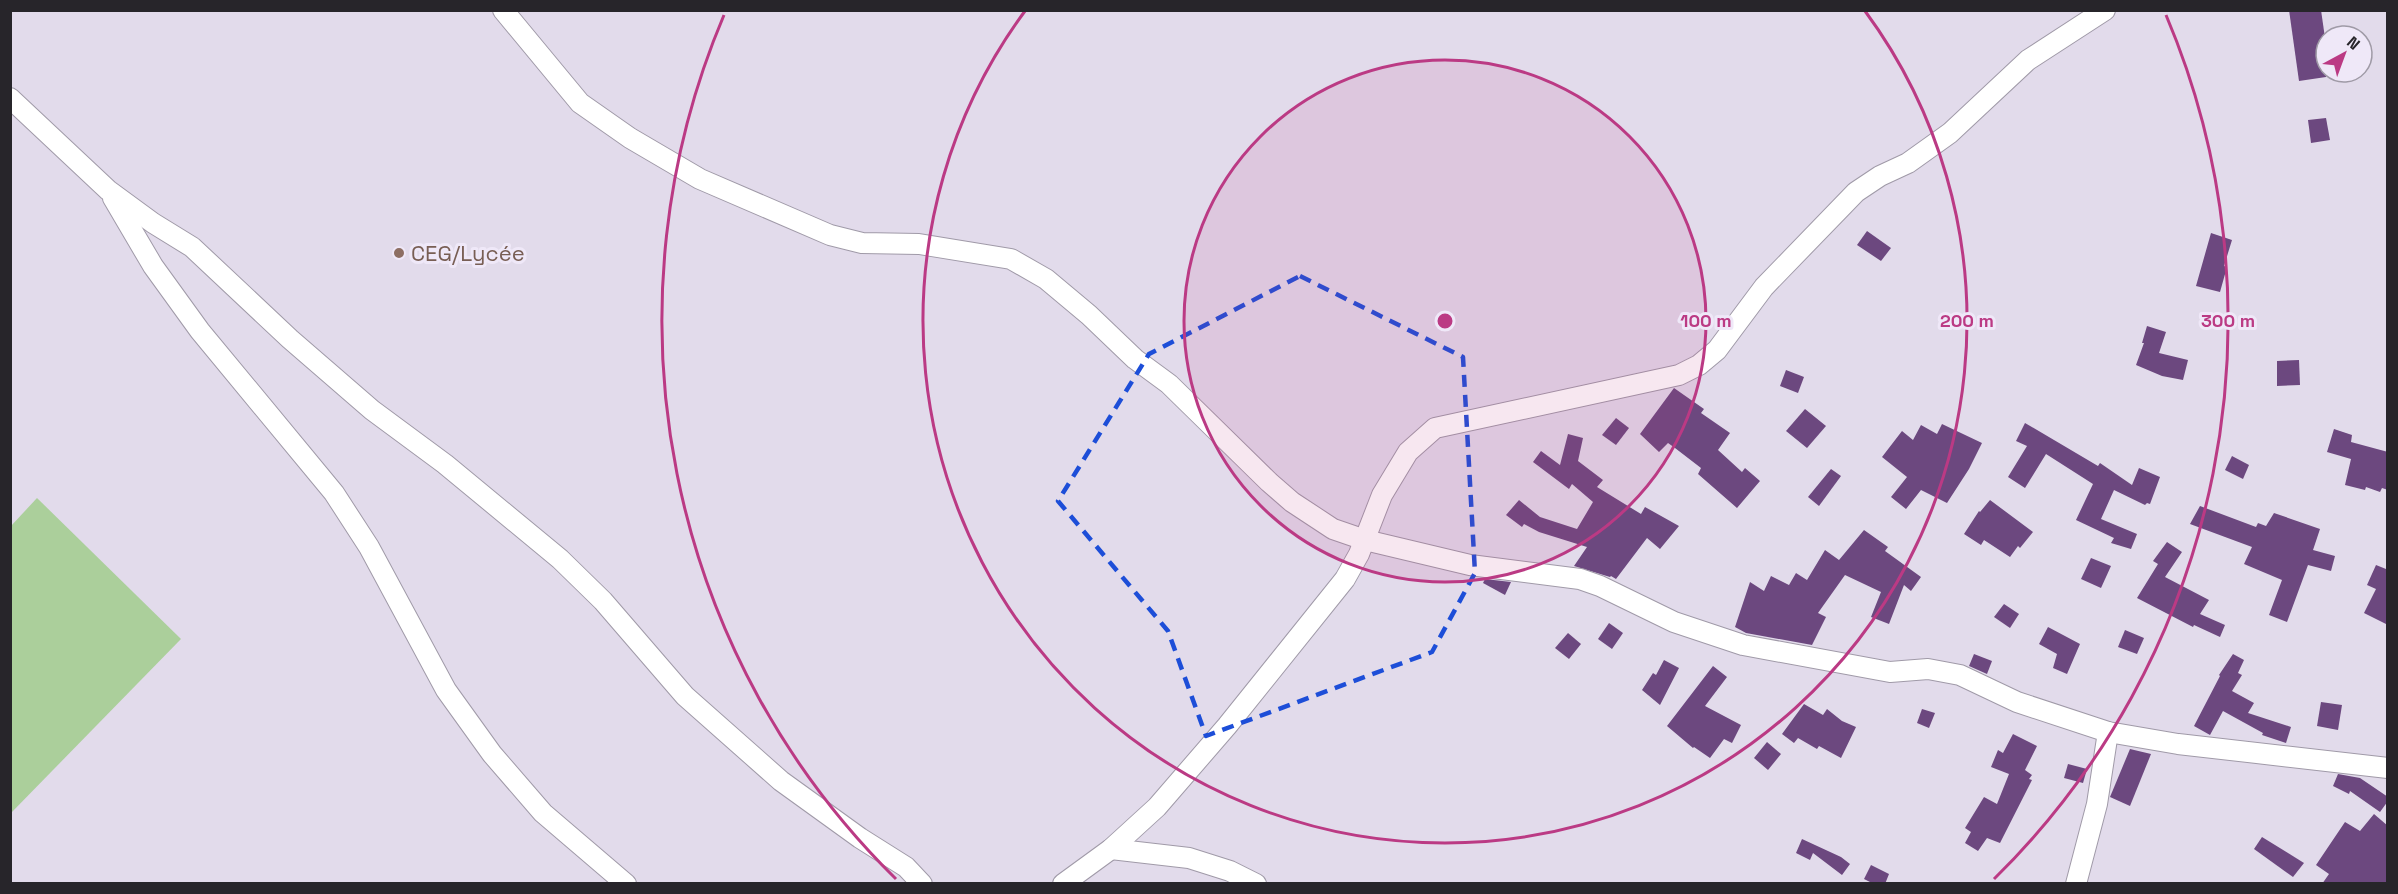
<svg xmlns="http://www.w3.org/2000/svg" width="2398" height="894" font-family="'Space Grotesk',sans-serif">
  <rect width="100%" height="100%" fill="#e2dbeb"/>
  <path fill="#abcf9b" d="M37,498L181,639L11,813V526Z"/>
  <g fill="#6c487f">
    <path d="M2289,10H2321L2326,45V77L2299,81Z"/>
    <path d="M2326,118L2330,140L2311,143L2308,120Z"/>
    <path d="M1867,231L1891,248L1881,261L1857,245Z"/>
    <path d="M2211,233L2232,240L2224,266L2227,267L2220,292L2196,286Z"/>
    <path d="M2147,326L2166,332L2159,353L2188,360L2183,380L2162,376L2136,365L2144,343H2142Z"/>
    <path d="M2299,360L2300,385L2277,386V361Z"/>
    <path d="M1786,370L1804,377L1798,393L1780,386Z"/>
    <path d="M1674,388L1704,409L1701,413L1730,433L1718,450L1742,472L1745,468L1760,481L1737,508L1698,474L1701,468L1675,448L1668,443L1659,452L1640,434Z"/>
    <path d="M1805,409L1826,426L1807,448L1786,431Z"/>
    <path d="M1616,418L1629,428L1616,445L1602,435Z"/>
    <path d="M2025,423L2098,466L2100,463L2132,485L2139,468L2160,477L2150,504L2147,503L2145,505L2114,490L2101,519L2137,534L2131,549L2111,543L2114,538L2076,520L2093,484L2046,454L2025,488L2008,477L2027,446L2016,441Z"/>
    <path d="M1942,424L1982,443L1969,469L1947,503L1921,490L1906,509L1891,497L1907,477L1882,457L1902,431L1913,440L1921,425L1937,434Z"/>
    <path d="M2334,429L2352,435L2351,442L2388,452V490L2382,488L2380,492L2366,487L2365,490L2345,485L2351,459L2327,452Z"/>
    <path d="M1568,434L1583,438L1578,461L1603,480L1597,487L1641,514L1645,507L1679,526L1660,549L1647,538L1616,579L1611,576L1610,577L1574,566L1587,547L1539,532L1524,524L1522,527L1506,515L1519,500L1540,517L1577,529L1593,502L1572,484L1569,489L1533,462L1541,451L1560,465Z"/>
    <path d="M2232,456L2249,465L2243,479L2225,470Z"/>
    <path d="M1831,469L1841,476L1819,506L1808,497Z"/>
    <path d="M1990,500L2033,532L2020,548L2018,546L2010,557L1984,540L1981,545L1964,534L1979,511L1980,512Z"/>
    <path d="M2200,506L2256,527L2258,523L2266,526L2274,513L2320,529L2313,550L2335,556L2331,571L2308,565L2287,622L2269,615L2282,580L2244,564L2252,547L2190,524Z"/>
    <path d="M1864,530L1888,547L1885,551L1921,577L1911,591L1904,585L1889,624L1871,617L1881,592L1845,575L1818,613L1826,617L1812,645L1746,633L1735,627L1750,582L1764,591L1771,576L1789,585L1796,573L1807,580L1825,550L1839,560Z"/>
    <path d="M2167,542L2182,552L2165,577L2209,600L2200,614L2225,625L2220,637L2194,625L2193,627L2137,598L2158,564L2153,561Z"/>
    <path d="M2091,558L2111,566L2101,588L2081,579Z"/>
    <path d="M2376,565L2386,569L2388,566V625L2364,613L2376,589L2367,585Z"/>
    <path d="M1485,579L1511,582L1505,595L1483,583Z"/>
    <path d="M2004,604L2019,614L2010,628L1994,617Z"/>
    <path d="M1609,623L1623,633L1612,649L1598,639Z"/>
    <path d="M2048,627L2080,644L2067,674L2053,668L2057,654L2039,644Z"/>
    <path d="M2125,630L2144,638L2137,654L2118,647Z"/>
    <path d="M1568,633L1581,644L1569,659L1555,648Z"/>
    <path d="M1974,654L1992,661L1987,674L1969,666Z"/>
    <path d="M2233,654L2244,660L2238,673L2242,675L2232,691L2254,703L2248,713L2291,727L2286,743L2262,735L2263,733L2223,711L2210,735L2194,726L2220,676L2219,675Z"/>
    <path d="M1664,660L1679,668L1660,705L1642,690L1653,673L1656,675Z"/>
    <path d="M1713,666L1727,677L1705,706L1741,725L1732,743L1724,739L1710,758L1694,747L1693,748L1667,726Z"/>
    <path d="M2321,702L2342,705L2338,730L2317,726Z"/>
    <path d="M1804,704L1823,715L1827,709L1842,721L1856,727L1841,758L1819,746L1817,749L1798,738L1794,743L1782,734Z"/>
    <path d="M1922,709L1935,713L1929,728L1917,723Z"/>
    <path d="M2013,734L2037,746L2025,770L2032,775L2029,779L2032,780L2000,843L1987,838L1978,851L1965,843L1971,832L1965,828L1984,797L1997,804L2009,774L1991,767L1998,750L2003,753Z"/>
    <path d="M1767,742L1781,754L1768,770L1754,758Z"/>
    <path d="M2130,749L2151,754L2130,806L2110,797Z"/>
    <path d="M2068,764L2087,769L2083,783L2064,778Z"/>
    <path d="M2338,774L2360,778L2388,797V801L2380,812L2350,791L2349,794L2333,786Z"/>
    <path d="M2374,814L2388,826V884H2322L2329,874L2316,865L2345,822L2360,831Z"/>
    <path d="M2262,837L2304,863L2293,877L2254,849Z"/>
    <path d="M1802,839L1841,857L1850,864L1842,875L1813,853L1810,860L1796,853Z"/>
    <path d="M1871,865L1889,874L1885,884H1874L1864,879Z"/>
  </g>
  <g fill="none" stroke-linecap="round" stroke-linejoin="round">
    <g stroke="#a09aa8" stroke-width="22">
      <g id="street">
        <path d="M503,10L580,103L630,138L700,179L830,235L862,243L919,244L1011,259L1046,279L1089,315L1135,359L1169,384L1269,482L1292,502L1333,529L1365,540L1470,565L1580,579L1600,586L1674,622L1743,645L1890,672L1928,669L1960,675L2017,702L2108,732L2178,744L2388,768"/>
        <path d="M10,98L108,190L153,223L192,247L290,339L372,410L445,464L560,559L603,601L685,696L781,781L860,838L906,867L922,884"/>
        <path d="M113,198L153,266L200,331L334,493L369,547L446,690L492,754L543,813L626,884"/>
        <path d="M1111,849L1189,858L1230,871L1256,884"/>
        <path d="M1063,884L1111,849L1157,807L1227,726L1345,579L1359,554L1382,495L1408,452L1435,428L1679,375L1699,365L1717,350L1764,287L1856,192L1880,176L1908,163L1950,133L2028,60L2105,10"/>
        <path d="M2076,884L2097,804L2108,732"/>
      </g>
    </g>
    <use href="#street" stroke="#fff" stroke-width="20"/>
  </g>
  <path fill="none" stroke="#1d4ed8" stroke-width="4.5" stroke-dasharray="12 8" stroke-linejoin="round" d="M1300,276L1463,357L1475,573L1432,652L1206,736L1168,631L1058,501L1149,354Z"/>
  <circle cx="1445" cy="321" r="261" fill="#bb3a84" fill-opacity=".12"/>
  <g fill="none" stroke="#bb3a84" stroke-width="3">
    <circle cx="1445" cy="321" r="261"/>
    <path d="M1865 11A522 522 0 1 1 1025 11"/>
    <path d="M896 879A783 783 0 0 1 724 15M2166 15A783 783 0 0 1 1994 879"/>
  </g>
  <circle fill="#8d6e63" stroke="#efe8f8" stroke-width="2" cx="399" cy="253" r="6"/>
  <g text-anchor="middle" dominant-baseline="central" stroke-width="6" stroke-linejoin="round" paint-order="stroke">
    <g font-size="22" fill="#785e54" stroke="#efe8f8" text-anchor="start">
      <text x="411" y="253">CEG/Lycée</text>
    </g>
  </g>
  <circle cx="1445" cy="321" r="9" fill="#bb3a84" stroke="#efe8f8" stroke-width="3"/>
  <g font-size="18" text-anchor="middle" font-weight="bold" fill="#bb3a84" stroke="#efe8f8" stroke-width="6" stroke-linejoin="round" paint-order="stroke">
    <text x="1706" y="327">100 m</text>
    <text x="1967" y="327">200 m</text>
    <text x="2228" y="327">300 m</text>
  </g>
  <rect width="2398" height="894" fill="none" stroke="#27252a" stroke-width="24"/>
  <g transform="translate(2344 54) rotate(41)"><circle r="28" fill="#efe8f8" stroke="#9f9aa6" stroke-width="1.5"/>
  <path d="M0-4.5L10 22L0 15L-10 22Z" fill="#bb3a84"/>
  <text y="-9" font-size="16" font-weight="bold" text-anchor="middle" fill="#27252a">N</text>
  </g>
</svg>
